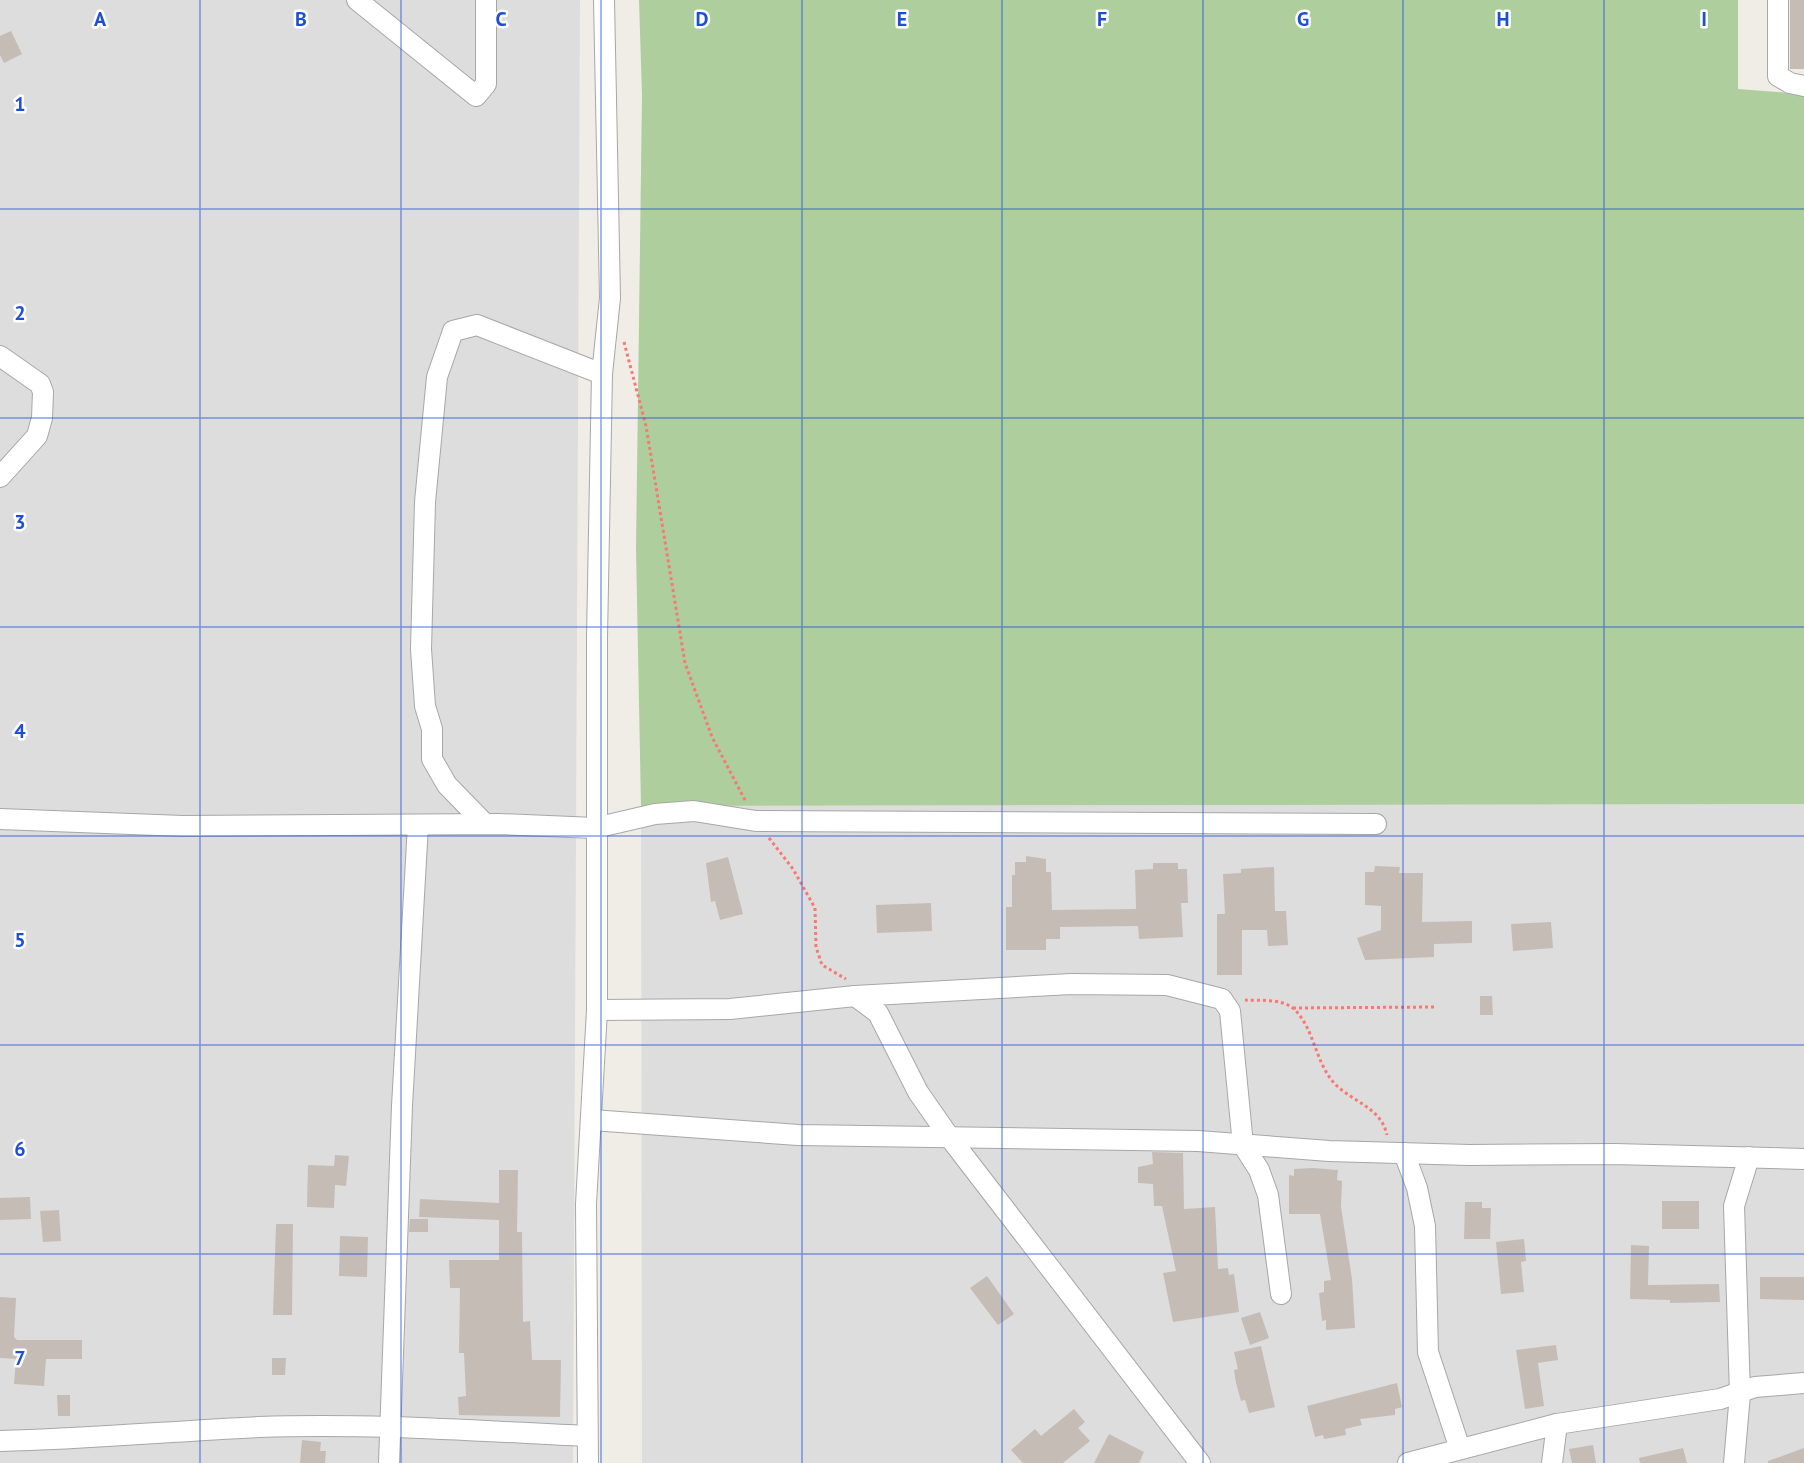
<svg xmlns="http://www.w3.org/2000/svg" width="1804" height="1463" font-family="'PT Sans',sans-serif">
  <rect width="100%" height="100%" fill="#f0ede7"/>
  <g fill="#dedddd">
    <path d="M0,0H580L573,1463H0Z"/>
    <path d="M1804,804V1463H642L641,806Z"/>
  </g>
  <path fill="#aece9d" d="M639,0H1738V89L1804,94V804L641,806L636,548L642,95Z"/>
  <g fill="#c5bcb6">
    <rect x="1790" y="0" width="14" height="69"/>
    <path d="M11,31L22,54L4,63L0,55V36Z"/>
    <path d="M1026,856L1046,859V872H1051L1052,910L1136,909L1135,870L1153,869V863H1178V869H1187L1188,903H1181L1183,937L1139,939L1138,926L1060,927V939H1046V950H1006V907H1012V875H1015V862H1026Z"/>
    <path d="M728,857L743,914L720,920L715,901L711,902L706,863Z"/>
    <path d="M1375,866L1400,867L1399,873H1423L1422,922L1472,921V943L1434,944V957L1365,960L1357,938L1381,930V906L1365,905V872H1374Z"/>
    <path d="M1274,867L1275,911H1286L1288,945L1268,946L1267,930H1242V975H1217V914H1225L1223,874L1241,873V869Z"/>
    <path d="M931,903L932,931L877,933L876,905Z"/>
    <path d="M1551,922L1553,948L1513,951L1511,924Z"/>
    <path d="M1480,996H1492L1493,1015H1480Z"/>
    <path d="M1152,1152L1183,1153L1184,1209L1215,1207L1218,1269L1228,1268L1229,1275L1234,1274L1239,1312L1173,1322L1163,1273L1176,1271L1162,1206H1154L1153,1184L1138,1183V1167L1153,1164Z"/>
    <path d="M335,1155L349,1156L346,1186L335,1185L334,1208L307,1207L308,1165L334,1166Z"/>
    <path d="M1313,1168L1338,1170L1337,1180L1342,1181L1341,1207L1352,1279L1355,1328L1326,1330V1320L1322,1321L1319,1293L1324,1292V1281L1331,1280L1320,1214H1289V1175L1294,1176V1169Z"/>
    <path d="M499,1170H518L517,1232H522L523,1322L530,1321L532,1360H561L560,1417L459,1415L458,1397L466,1396L464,1353H459L460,1288H450L449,1260H499V1220L419,1217L420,1199L499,1203Z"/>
    <path d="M30,1197L31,1219L0,1220V1198Z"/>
    <rect x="1662" y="1201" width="37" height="28"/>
    <path d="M1465,1202H1482V1208H1491L1490,1239H1464Z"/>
    <path d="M59,1210L61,1241L43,1242L40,1211Z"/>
    <path d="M410,1219H428V1232H409Z"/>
    <path d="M276,1224H293L292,1315H273Z"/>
    <path d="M340,1236L368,1237L367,1277L339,1276Z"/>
    <path d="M1524,1239L1526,1261L1521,1262L1524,1292L1501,1294L1496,1242Z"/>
    <path d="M1631,1245L1649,1246L1648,1285L1719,1284L1720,1302L1670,1303V1300L1630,1299Z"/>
    <path d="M987,1276L1014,1314L998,1325L970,1288Z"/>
    <path d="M1760,1277H1804V1300L1760,1299Z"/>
    <path d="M0,1297L16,1298L14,1337L17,1340H82V1359H46L44,1386L14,1384L16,1359L0,1358Z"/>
    <path d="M1260,1312L1269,1338L1250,1345L1241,1318Z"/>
    <path d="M1556,1345L1558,1360L1538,1363L1544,1406L1525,1409L1516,1350Z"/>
    <path d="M1261,1346L1275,1407L1249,1413L1245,1400L1241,1401L1236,1383L1234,1370L1238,1369L1234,1352Z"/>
    <path d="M272,1358H286L285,1375H272Z"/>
    <path d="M1397,1383L1402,1407L1395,1409V1415L1360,1419L1362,1425L1345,1429L1346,1435L1324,1439L1323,1435L1315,1437L1307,1406Z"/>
    <path d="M57,1395H70V1416H58Z"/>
    <path d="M1074,1409L1085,1422L1078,1428L1090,1441L1063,1463H1023L1011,1450L1035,1429L1041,1436Z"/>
    <path d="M1109,1434L1144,1452L1139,1463H1094Z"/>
    <path d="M302,1440L321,1442L320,1451H326L325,1463H300Z"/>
    <path d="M1593,1445L1596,1463H1572L1569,1449Z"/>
    <path d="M1683,1448L1687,1463H1640L1639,1458Z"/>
    <path d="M1804,1448V1463H1768V1461Z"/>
  </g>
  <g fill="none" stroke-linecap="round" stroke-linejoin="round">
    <g stroke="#a7a7a7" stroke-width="22">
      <g id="minor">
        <path d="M357,0L476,96L486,84V0"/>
        <path d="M1778,0V76L1790,83L1804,86"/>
        <path d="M0,356L40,384L43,392L42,418L37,436L0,477"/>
        <path d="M0,819L183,826L499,824L595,828L655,814L694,811L756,821L1376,824"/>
        <path d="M485,824L447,785L432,759V729L425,706L421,649L425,502L437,377L453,331L477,325L602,374"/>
        <path d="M855,996L878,1013L918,1092L950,1138L1200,1463"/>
        <path d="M597,1010L730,1009L855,996L1071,984L1167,985L1222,999L1230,1011L1243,1145L1259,1170L1268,1195L1281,1294"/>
        <path d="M592,1120L798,1135L1198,1141L1329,1151L1469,1155L1614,1154L1804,1159"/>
        <path d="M1404,1153L1417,1188L1425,1226L1428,1352L1460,1449"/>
        <path d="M0,1441C87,1439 173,1431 259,1427C368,1423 478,1431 586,1436"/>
        <path d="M389,1463L402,1106L418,825"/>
        <path d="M588,1463L586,1204L597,1010V637L602,374L610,298L604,0"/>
        <path d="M1408,1463L1557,1424L1720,1399L1755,1387L1804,1383"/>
        <path d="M1552,1463L1557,1424"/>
        <path d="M1734,1463L1740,1394L1734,1206L1749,1157"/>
      </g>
    </g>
    <g stroke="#f67972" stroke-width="3" stroke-dasharray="3 3" stroke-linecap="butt">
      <path d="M624,342L646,426L685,663L712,737L746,802"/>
      <path d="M769,838L793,869L815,908L816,947L822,965L846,979"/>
      <path d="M1245,1000C1259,1001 1282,998 1294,1009C1315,1029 1315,1064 1336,1085C1355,1103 1381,1108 1387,1135"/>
      <path d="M1293,1008L1434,1007"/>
    </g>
    <use href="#minor" stroke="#fff" stroke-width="20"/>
  </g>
  <path fill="none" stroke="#1d4ed8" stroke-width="1.5" stroke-opacity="0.55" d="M200,0V1463M401,0V1463M601,0V1463M802,0V1463M1002,0V1463M1203,0V1463M1403,0V1463M1604,0V1463M0,209H1804M0,418H1804M0,627H1804M0,836H1804M0,1045H1804M0,1254H1804"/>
  <g font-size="20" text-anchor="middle" font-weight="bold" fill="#1d4ed8" stroke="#fff" stroke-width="5" stroke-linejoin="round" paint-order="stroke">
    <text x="100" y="26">A</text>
    <text x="301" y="26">B</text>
    <text x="501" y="26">C</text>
    <text x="702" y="26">D</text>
    <text x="902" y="26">E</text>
    <text x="1102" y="26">F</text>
    <text x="1303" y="26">G</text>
    <text x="1503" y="26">H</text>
    <text x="1704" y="26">I</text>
    <text x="20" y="111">1</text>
    <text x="20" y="320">2</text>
    <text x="20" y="529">3</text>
    <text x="20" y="738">4</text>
    <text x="20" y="947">5</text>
    <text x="20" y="1156">6</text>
    <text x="20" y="1365">7</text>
  </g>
</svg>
